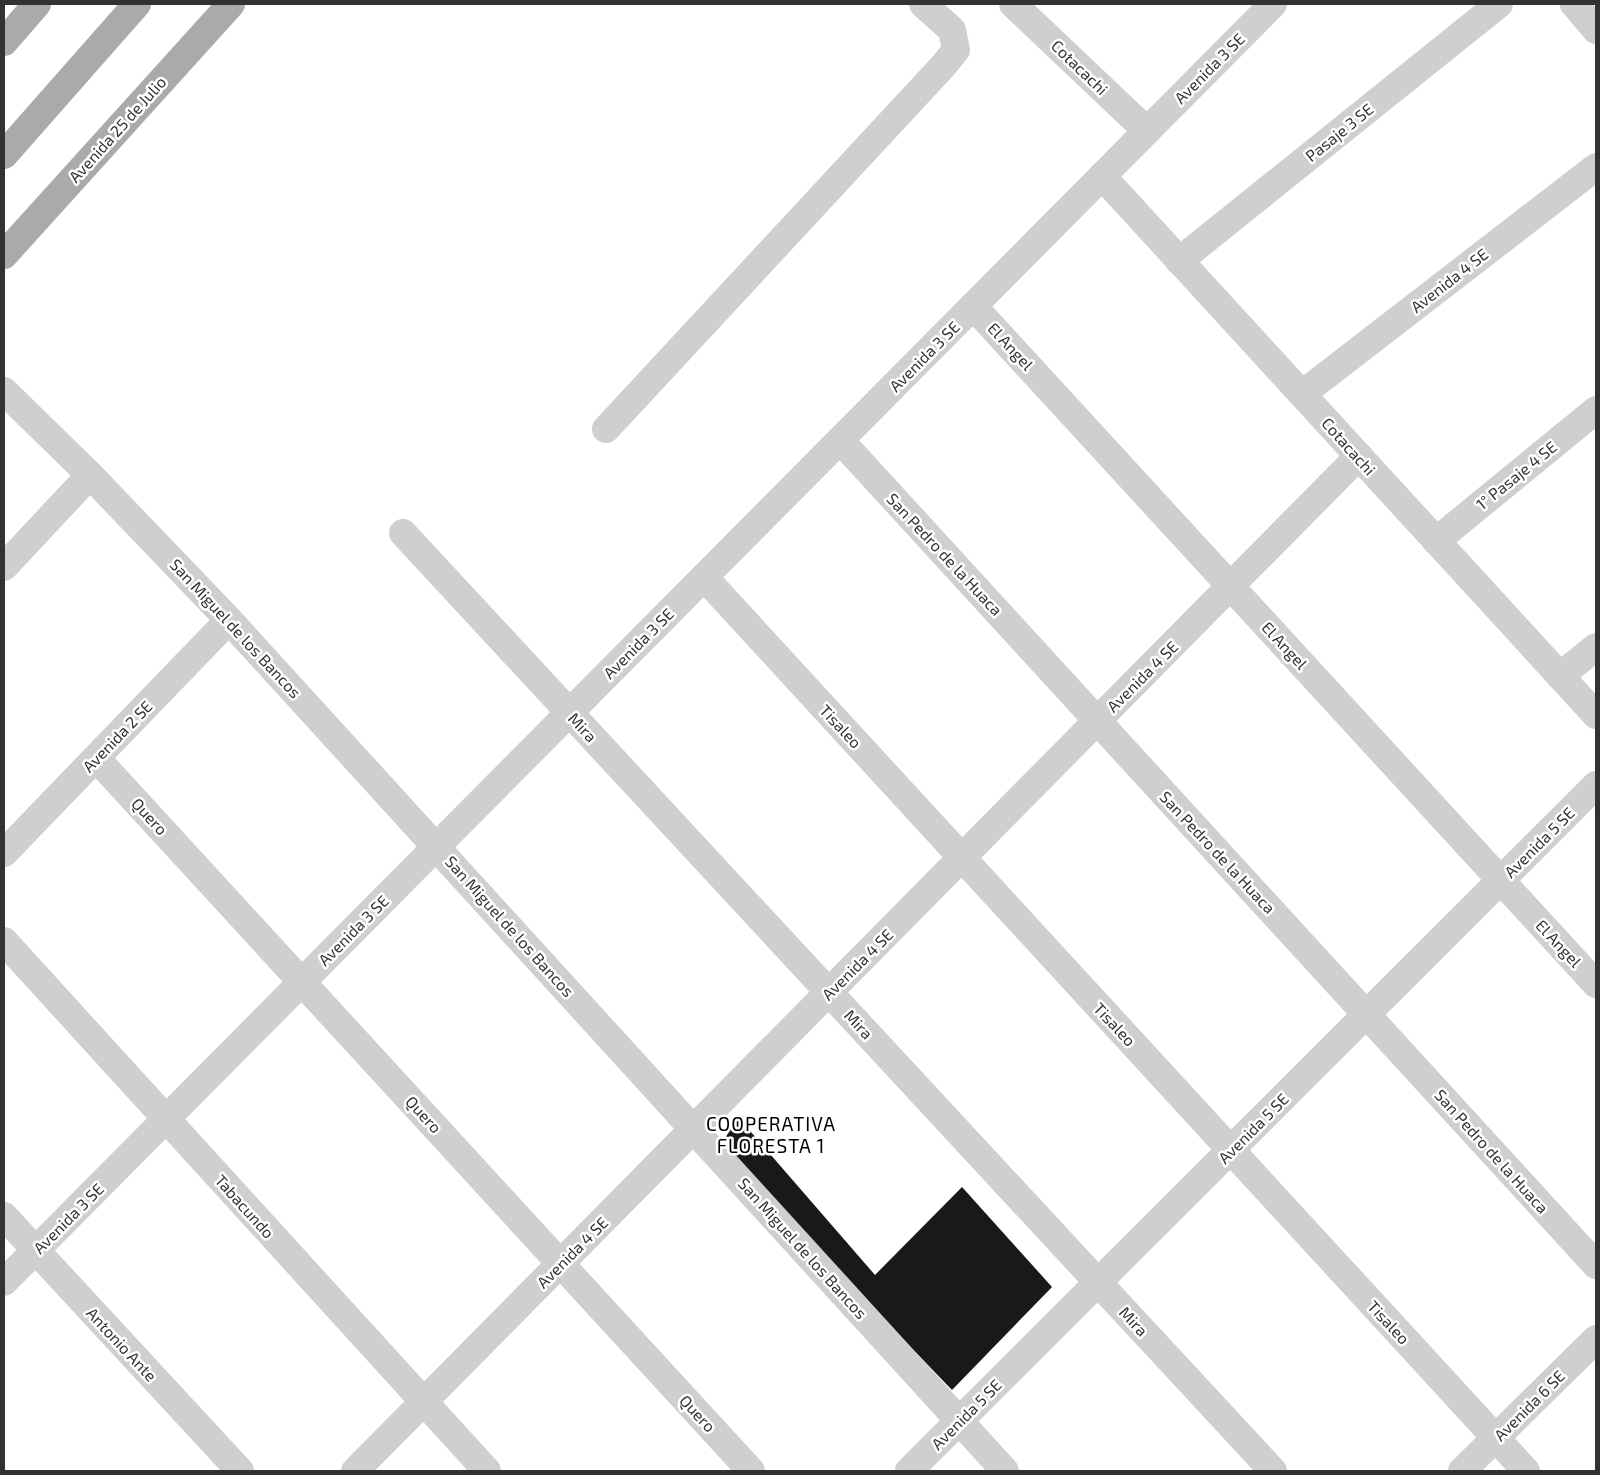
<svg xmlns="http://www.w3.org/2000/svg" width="1600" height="1475" font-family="'Exo 2',sans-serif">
  <rect width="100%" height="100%" fill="#fff"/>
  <path fill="#191919" d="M738,1117L875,1275L962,1187L1052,1287L952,1390L719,1148Z"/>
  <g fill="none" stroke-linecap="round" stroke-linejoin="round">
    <g stroke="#cfcfcf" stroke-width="28">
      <path d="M1013,4L1147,131"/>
      <path d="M1574,4L1596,30"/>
      <path d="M1102,176L1596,715"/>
      <path d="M1179,261L1499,4"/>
      <path d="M973,306L1596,984"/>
      <path d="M4,391L90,475L229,620L1005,1471"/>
      <path d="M1302,394L1596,167"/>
      <path d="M606,429L943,66L956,50L952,30L923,4"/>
      <path d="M840,440L1596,1265"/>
      <path d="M403,533L1273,1471"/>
      <path d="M1436,541L1596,410"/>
      <path d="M4,567L90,475"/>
      <path d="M704,577L1526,1471"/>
      <path d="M1560,676L1596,647"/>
      <path d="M96,758L751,1471"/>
      <path d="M4,853L229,620"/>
      <path d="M4,941L487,1471"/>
      <path d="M4,1216L240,1471"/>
      <path d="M4,1282L1273,4"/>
      <path d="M355,1471L1359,456"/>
      <path d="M909,1471L1596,785"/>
      <path d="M1462,1471L1596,1339"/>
    </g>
    <g stroke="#aaa" stroke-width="28">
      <path d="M4,42L37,4"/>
      <path d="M4,155L137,4"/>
      <path d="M4,255L231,4"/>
    </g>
  </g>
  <g text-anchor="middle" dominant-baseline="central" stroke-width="5" stroke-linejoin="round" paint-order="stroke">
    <g font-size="16" fill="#323232" stroke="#fff">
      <text transform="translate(1080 67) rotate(44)">Cotacachi</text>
      <text transform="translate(1209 68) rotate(-45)">Avenida 3 SE</text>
      <text transform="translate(117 129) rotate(-48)">Avenida 25 de Julio</text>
      <text transform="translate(1339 132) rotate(-39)">Pasaje 3 SE</text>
      <text transform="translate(1449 280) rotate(-38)">Avenida 4 SE</text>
      <text transform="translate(1011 346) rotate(47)">El Angel</text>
      <text transform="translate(924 356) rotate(-45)">Avenida 3 SE</text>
      <text transform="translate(1349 446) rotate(48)">Cotacachi</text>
      <text transform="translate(1516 475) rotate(-39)">1° Pasaje 4 SE</text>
      <text transform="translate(945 554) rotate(47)">San Pedro de la Huaca</text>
      <text transform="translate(236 628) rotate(47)">San Miguel de los Bancos</text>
      <text transform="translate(638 643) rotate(-45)">Avenida 3 SE</text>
      <text transform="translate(1285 645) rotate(47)">El Angel</text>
      <text transform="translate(1142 676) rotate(-45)">Avenida 4 SE</text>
      <text transform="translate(841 726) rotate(47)">Tisaleo</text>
      <text transform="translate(583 727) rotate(47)">Mira</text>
      <text transform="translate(117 736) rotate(-46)">Avenida 2 SE</text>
      <text transform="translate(150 816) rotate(47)">Quero</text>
      <text transform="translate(1539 842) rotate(-45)">Avenida 5 SE</text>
      <text transform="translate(1218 852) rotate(47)">San Pedro de la Huaca</text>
      <text transform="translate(510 926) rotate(48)">San Miguel de los Bancos</text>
      <text transform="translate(353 930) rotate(-45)">Avenida 3 SE</text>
      <text transform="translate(1559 943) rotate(47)">El Angel</text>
      <text transform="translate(857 964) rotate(-45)">Avenida 4 SE</text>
      <text transform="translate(859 1024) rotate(47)">Mira</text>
      <text transform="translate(1115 1024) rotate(47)">Tisaleo</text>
      <text transform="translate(424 1114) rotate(47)">Quero</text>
      <text transform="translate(1253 1128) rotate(-45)">Avenida 5 SE</text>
      <text transform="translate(1492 1151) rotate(48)">San Pedro de la Huaca</text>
      <text transform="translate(245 1206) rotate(48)">Tabacundo</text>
      <text transform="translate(68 1218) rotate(-45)">Avenida 3 SE</text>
      <text transform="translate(803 1248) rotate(48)">San Miguel de los Bancos</text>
      <text transform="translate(572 1252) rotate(-45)">Avenida 4 SE</text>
      <text transform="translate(1134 1321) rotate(47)">Mira</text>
      <text transform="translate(1389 1322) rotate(47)">Tisaleo</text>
      <text transform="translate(122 1344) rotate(47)">Antonio Ante</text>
      <text transform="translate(1529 1405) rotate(-45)">Avenida 6 SE</text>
      <text transform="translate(698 1413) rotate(47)">Quero</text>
      <text transform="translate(966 1414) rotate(-45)">Avenida 5 SE</text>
    </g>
    <g font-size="19" letter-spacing="1" fill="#000" stroke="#fff">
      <text x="771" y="1123">COOPERATIVA<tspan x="771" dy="22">FLORESTA 1</tspan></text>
    </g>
  </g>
  <rect width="1600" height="1475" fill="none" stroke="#323232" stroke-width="10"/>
</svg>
